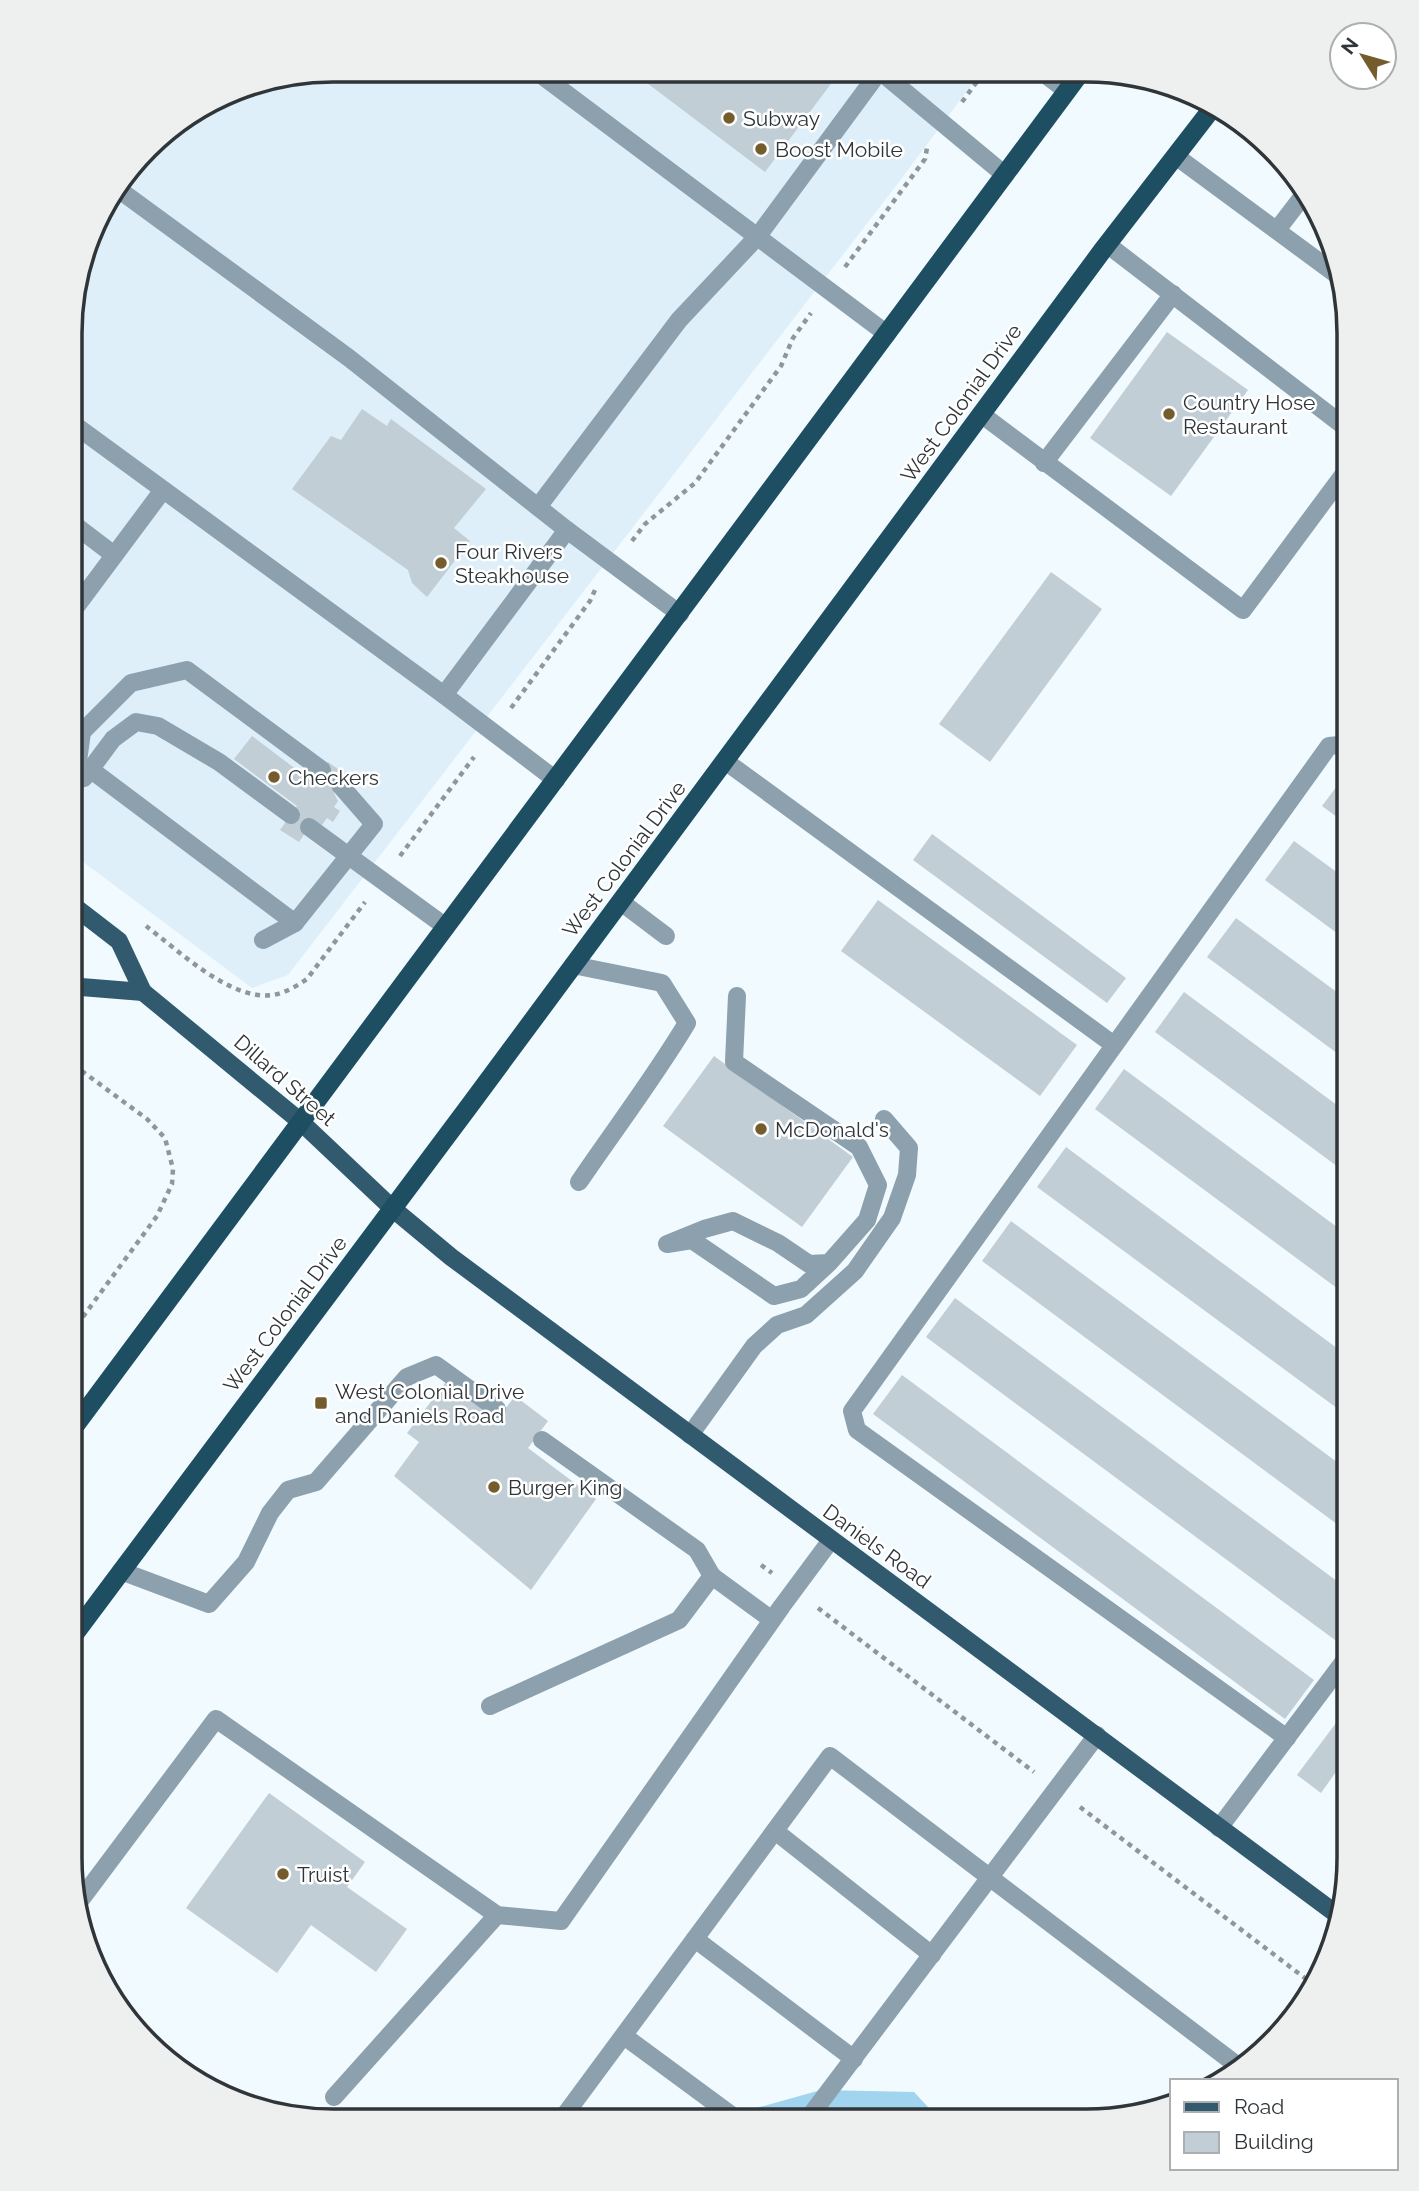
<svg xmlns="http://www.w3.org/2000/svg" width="1419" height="2191" font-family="Raleway,sans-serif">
  <rect width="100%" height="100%" fill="#f1fafe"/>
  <path fill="#deeff9" d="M333,70L981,72L902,178L288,975L252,988L71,853L72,299L97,216L159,136L233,90Z"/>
  <path fill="#a0d4ef" d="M821,2090L914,2092L941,2121L713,2120Z"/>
  <g fill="#c1ced6">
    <path d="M631,71H837L839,73L765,172Z"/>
    <path d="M1167,332L1248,390L1171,496L1090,438Z"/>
    <path d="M362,409L387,426L391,419L486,489L454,528L470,541L427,597L412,583L408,570L292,489L331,436L341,440Z"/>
    <path d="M1051,572L1102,609L990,762L939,724Z"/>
    <path d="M252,736L313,782L328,762L348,776L334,793L338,801L334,807L340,811L333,822L327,818L322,825L313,821L299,842L280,830L297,806L234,759Z"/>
    <path d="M1349,770V826L1322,806Z"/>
    <path d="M932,834L1126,978L1107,1003L913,860Z"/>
    <path d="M1294,841L1349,881V942L1265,880Z"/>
    <path d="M878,900L1077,1045L1040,1096L841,951Z"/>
    <path d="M1236,918L1349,1001V1062L1207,957Z"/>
    <path d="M1184,992L1349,1114V1175L1155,1032Z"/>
    <path d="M714,1056L853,1157L802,1227L663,1126Z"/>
    <path d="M1124,1069L1349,1236V1297L1095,1109Z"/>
    <path d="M1066,1147L1349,1357V1417L1037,1187Z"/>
    <path d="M1011,1221L1349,1471V1533L982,1261Z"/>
    <path d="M955,1298L1349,1590L1348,1630L1339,1643L926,1337Z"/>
    <path d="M902,1375L1314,1680L1285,1719L873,1414Z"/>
    <path d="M445,1383L486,1411L481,1416L493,1425L515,1396L548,1421L528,1448L596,1499L531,1590L394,1476L419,1442L407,1433Z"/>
    <path d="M1348,1707V1755L1321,1793L1297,1775Z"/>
    <path d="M269,1793L365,1862L347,1887L407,1929L376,1972L311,1925L277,1973L186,1908Z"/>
  </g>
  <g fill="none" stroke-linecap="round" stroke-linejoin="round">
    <g stroke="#8f979a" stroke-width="4.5" stroke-dasharray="5 5" stroke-linecap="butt">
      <path d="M962,102L984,72"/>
      <path d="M845,267L925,159L927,148"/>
      <path d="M632,541L645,524L695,483L781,366L793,338L811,313"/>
      <path d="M511,708L590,601L595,590"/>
      <path d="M400,856L474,757"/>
      <path d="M146,926C178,950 230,1001 273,995C285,993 297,986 307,979L365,902"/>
      <path d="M71,1333L157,1216L172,1184L173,1169L165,1138L147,1119L71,1063"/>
      <path d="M761,1565L772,1573"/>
      <path d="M818,1608L1034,1772"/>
      <path d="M1080,1807L1314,1985"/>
    </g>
    <g stroke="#8ca1ad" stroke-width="18">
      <path d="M536,71L887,334"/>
      <path d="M881,72L1005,175"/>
      <path d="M1042,72L1067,91"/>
      <path d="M1177,157L1337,275"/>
      <path d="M118,189L349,358L567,530L680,614"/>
      <path d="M1277,230L1306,192"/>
      <path d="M1108,245L1349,430"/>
      <path d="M981,414L1243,610L1349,467"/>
      <path d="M72,423L444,695L556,780"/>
      <path d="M1044,463L1173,294"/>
      <path d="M538,507L679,320L758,236L879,72"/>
      <path d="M72,523L114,555"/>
      <path d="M72,612L163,490"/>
      <path d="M444,695L567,530"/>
      <path d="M725,761L1114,1045"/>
      <path d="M90,769L295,923L374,824L340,785"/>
      <path d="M84,778L113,739L136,722L158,726L219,762L291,815"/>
      <path d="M74,791L82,732L131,683L187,670L322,770"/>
      <path d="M309,827L446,927"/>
      <path d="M621,902L666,936"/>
      <path d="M263,940L295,923"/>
      <path d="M573,965L662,983L687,1023C654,1078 615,1129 579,1182"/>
      <path d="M737,996L734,1062L859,1147L878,1185L867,1220L829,1263L801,1289L774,1296L692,1240L667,1244L704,1229L733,1221L778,1243L809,1264L829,1263"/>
      <path d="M690,1435L754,1346L777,1325L806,1315L855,1271L892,1218L907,1175L909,1148L884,1119"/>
      <path d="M121,1571L209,1604L246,1562L270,1513L288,1490L316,1482L407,1377L436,1365L497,1409"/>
      <path d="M712,1576L772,1620"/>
      <path d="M490,1706L679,1620L712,1576L697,1550L542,1440"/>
      <path d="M1287,1738L857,1430L852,1411L1329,746L1349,744"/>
      <path d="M1219,1828L1348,1656"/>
      <path d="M775,1831L932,1955"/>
      <path d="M79,1902L216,1719L497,1915L561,1921L782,1606L831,1540"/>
      <path d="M695,1939L854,2059"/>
      <path d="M624,2036L738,2120"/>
      <path d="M334,2097L497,1915"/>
      <path d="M561,2120L830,1756L1242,2069"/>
      <path d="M807,2120L1097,1735"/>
    </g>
    <g stroke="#315a6e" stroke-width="18">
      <path d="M71,904L119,941L143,992L301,1122L392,1208L451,1257L1339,1916"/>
      <path d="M71,980L81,987L143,992"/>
    </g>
    <g stroke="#1d4e62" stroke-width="19">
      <path d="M71,1431L1081,72"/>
      <path d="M70,1640L470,1105L1102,251L1214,106"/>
    </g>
  </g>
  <g fill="#755c2d" stroke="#fff" stroke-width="2.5">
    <circle cx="729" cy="118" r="7"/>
    <circle cx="761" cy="149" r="7"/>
    <circle cx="1169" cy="414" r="7"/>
    <circle cx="441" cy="563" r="7"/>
    <circle cx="274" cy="777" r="7"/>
    <circle cx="761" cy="1129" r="7"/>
    <rect x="314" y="1396" width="14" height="14" rx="3.5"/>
    <circle cx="494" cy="1487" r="7"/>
    <circle cx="283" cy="1874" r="7"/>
  </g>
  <g text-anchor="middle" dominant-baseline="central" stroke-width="5" stroke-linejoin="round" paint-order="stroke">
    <g font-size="21" fill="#2f3538" stroke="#fff" text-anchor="start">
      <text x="743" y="118">Subway</text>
      <text x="775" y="149">Boost Mobile</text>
      <text x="1183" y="402">Country Hose<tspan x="1183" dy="24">Restaurant</tspan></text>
      <text x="455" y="551">Four Rivers<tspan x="455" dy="24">Steakhouse</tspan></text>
      <text x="288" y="777">Checkers</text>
      <text x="775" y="1129">McDonald's</text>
      <text x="335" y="1391">West Colonial Drive<tspan x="335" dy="24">and Daniels Road</tspan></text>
      <text x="508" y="1487">Burger King</text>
      <text x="297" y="1874">Truist</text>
    </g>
    <g font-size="21" fill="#2f3538" stroke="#fff">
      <text transform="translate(961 403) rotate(-54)">West Colonial Drive</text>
      <text transform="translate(624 859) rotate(-53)">West Colonial Drive</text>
      <text transform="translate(285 1080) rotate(41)">Dillard Street</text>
      <text transform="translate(285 1314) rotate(-53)">West Colonial Drive</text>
      <text transform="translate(877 1546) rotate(36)">Daniels Road</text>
    </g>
  </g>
  <path d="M0 0H1419V2191H0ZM333 82H1086A251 251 0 0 1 1337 333V1858A251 251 0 0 1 1086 2109H333A251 251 0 0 1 82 1858V333A251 251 0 0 1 333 82Z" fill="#eeefef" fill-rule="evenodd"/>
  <path fill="none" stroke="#2f3538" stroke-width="3.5" d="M333 82H1086A251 251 0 0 1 1337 333V1858A251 251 0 0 1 1086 2109H333A251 251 0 0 1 82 1858V333A251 251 0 0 1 333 82Z"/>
  <rect x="1170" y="2079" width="228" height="91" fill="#ffffff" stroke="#acaeaf" stroke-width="2"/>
  <rect x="1184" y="2102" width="35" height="10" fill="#315a6e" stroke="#acaeaf" stroke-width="2"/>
  <text x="1234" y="2114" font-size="21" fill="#2f3538">Road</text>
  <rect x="1184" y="2132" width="35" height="21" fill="#c1ced6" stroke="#acaeaf" stroke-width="2"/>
  <text x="1234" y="2149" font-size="21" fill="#2f3538">Building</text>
  <g transform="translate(1363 56) rotate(307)"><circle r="33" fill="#ffffff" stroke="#acaeaf" stroke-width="2"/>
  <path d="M0-5L12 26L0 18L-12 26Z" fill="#755c2d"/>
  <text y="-10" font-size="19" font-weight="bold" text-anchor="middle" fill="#2f3538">N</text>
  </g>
</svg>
